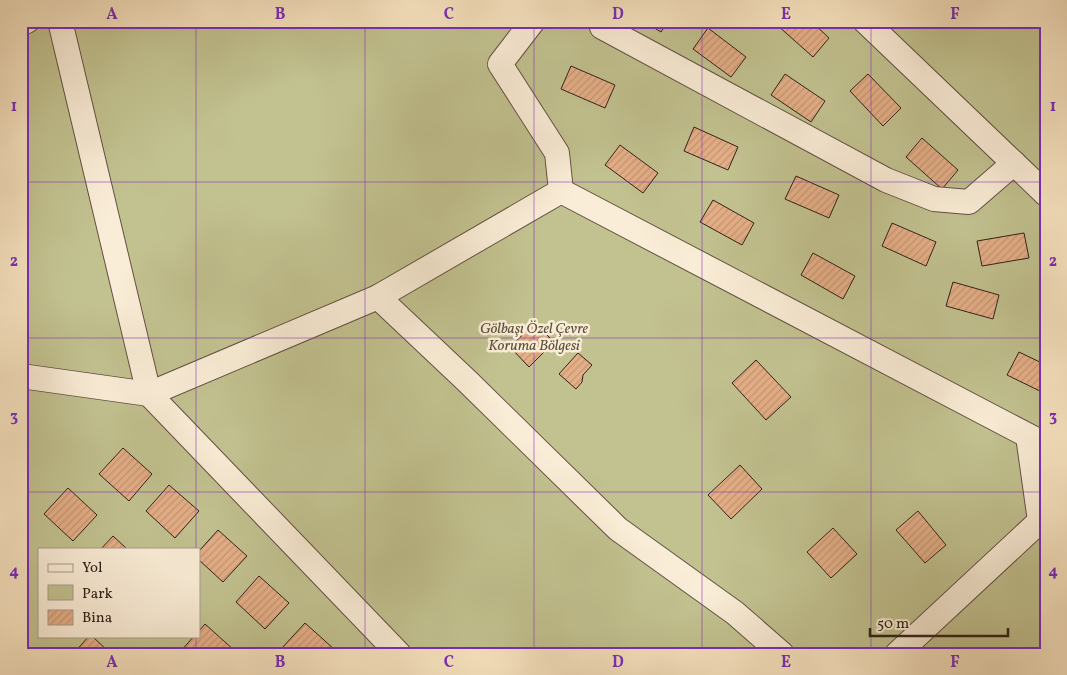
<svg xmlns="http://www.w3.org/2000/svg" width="1067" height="675" font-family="Vollkorn,serif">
  <defs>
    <pattern id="building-hatch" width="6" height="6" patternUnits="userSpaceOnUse" patternTransform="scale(1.25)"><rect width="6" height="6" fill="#e5af87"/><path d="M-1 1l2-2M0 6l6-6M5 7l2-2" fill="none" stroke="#c59674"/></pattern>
  </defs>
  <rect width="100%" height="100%" fill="#f8e4c1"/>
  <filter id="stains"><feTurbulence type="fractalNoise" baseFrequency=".004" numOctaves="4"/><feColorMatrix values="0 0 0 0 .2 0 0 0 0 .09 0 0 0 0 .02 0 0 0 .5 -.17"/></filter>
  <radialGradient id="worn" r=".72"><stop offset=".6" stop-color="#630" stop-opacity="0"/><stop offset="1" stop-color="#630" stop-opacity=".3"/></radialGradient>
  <path fill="#c2c290" stroke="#797154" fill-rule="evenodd" d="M21,21H1046V654H21ZM39,549H199V636H39Z"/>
  <g fill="url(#building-hatch)" stroke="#302019">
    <path d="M643,21H668L661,32Z"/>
    <path d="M780,21H811L829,38L813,57L777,25Z"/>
    <path d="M708,28L746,57L731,77L693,49Z"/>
    <path d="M571,66L615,85L605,108L561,89Z"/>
    <path d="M785,74L825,101L811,122L771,95Z"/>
    <path d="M868,74L901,108L883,126L850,91Z"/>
    <path d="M694,127L738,147L728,170L684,151Z"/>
    <path d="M922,138L958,170L942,189L906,157Z"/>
    <path d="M620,145L658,173L643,193L605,165Z"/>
    <path d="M796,176L839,195L829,218L785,199Z"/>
    <path d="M713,200L754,223L742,245L700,222Z"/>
    <path d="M892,223L936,242L926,266L882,246Z"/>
    <path d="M1024,233L1029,258L982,266L977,241Z"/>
    <path d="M813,253L855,276L843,299L801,275Z"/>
    <path d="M953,282L999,295L993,319L946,306Z"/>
    <path d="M1042,290H1046V315L1043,316Z"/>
    <path d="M535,323L554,342L529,367L510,347Z"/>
    <path d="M1019,352L1046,365V394L1007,375Z"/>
    <path d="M578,353L592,365L583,375L582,382L576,389L559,374Z"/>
    <path d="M756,360L791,397L766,420L732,383Z"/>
    <path d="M123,448L152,474L129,501L99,474Z"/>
    <path d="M740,465L762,489L731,519L708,495Z"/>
    <path d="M169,485L199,511L175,538L146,511Z"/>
    <path d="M68,488L97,515L73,541L44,514Z"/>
    <path d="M918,511L946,545L925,563L896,530Z"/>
    <path d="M833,528L857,554L831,578L807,552Z"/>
    <path d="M218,530L247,556L223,582L199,560V551Z"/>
    <path d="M113,536L127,549H101Z"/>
    <path d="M259,576L289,603L265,629L236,602Z"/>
    <path d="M305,623L334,649L330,654H287L281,649Z"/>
    <path d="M205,624L235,651L232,654H185L181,651L194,636H199V631Z"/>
    <path d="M89,636H92L111,654H73Z"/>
  </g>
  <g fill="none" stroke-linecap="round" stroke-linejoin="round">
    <g stroke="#625143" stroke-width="26">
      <g id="minor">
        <path d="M60,21L149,394L399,654"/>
        <path d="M533,21L500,64L557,153L561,191L1046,445"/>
        <path d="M865,21L1046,194"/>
        <path d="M21,23L27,21"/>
        <path d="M602,27L886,180L934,199L969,202L1014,163"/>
        <path d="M378,297L466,380L618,529L735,613L782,654"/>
        <path d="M21,376L149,394L378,297L561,191"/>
        <path d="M897,654L1040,521L1028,436"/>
      </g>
    </g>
    <use href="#minor" stroke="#faedd7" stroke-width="24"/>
  </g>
  <path fill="none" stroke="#7b2cbf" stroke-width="1" stroke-opacity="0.55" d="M196,21V549M365,21V654M534,21V654M702,21V654M871,21V654M21,182H1046M21,338H1046M21,492H1046M196,636V654"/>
  <g text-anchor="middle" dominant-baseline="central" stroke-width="5" stroke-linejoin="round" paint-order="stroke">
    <g font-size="15" font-style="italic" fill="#5c513d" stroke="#faedd7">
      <text x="534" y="329">Gölbaşı Özel Çevre<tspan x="534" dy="17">Koruma Bölgesi</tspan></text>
    </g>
  </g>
  <rect width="1067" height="675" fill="none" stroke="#f8e4c1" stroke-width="55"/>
  <rect x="38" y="548" width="162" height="90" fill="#faedd7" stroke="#a99b8b"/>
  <rect x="48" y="564" width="25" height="8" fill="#faedd7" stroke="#a99b8b"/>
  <text x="82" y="572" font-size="15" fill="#302019">Yol</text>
  <rect x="48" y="585" width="25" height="15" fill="#c2c290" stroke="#a99b8b"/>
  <text x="82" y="598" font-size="15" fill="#302019">Park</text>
  <rect x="48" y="610" width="25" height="15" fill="url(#building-hatch)" stroke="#a99b8b"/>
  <text x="82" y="622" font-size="15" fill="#302019">Bina</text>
  <path d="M870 628v8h138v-8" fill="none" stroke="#302019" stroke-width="2.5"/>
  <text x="877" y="628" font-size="15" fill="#302019" stroke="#faedd7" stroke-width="4" paint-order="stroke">50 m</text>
  <rect x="28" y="28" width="1012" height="620" fill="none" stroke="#7b2cbf" stroke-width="2"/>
  <g font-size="16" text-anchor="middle" font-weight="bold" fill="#7b2cbf">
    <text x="112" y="19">A</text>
    <text x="280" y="19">B</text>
    <text x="449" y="19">C</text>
    <text x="618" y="19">D</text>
    <text x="786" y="19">E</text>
    <text x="955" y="19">F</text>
    <text x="14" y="111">1</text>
    <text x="1053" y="111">1</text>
    <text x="14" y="266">2</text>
    <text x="1053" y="266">2</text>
    <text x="14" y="421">3</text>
    <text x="1053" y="421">3</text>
    <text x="14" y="576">4</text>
    <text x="1053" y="576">4</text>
    <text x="112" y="667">A</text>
    <text x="280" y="667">B</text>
    <text x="449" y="667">C</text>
    <text x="618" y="667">D</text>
    <text x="786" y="667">E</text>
    <text x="955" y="667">F</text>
  </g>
  <rect width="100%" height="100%" filter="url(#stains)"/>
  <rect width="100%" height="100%" fill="url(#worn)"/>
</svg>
